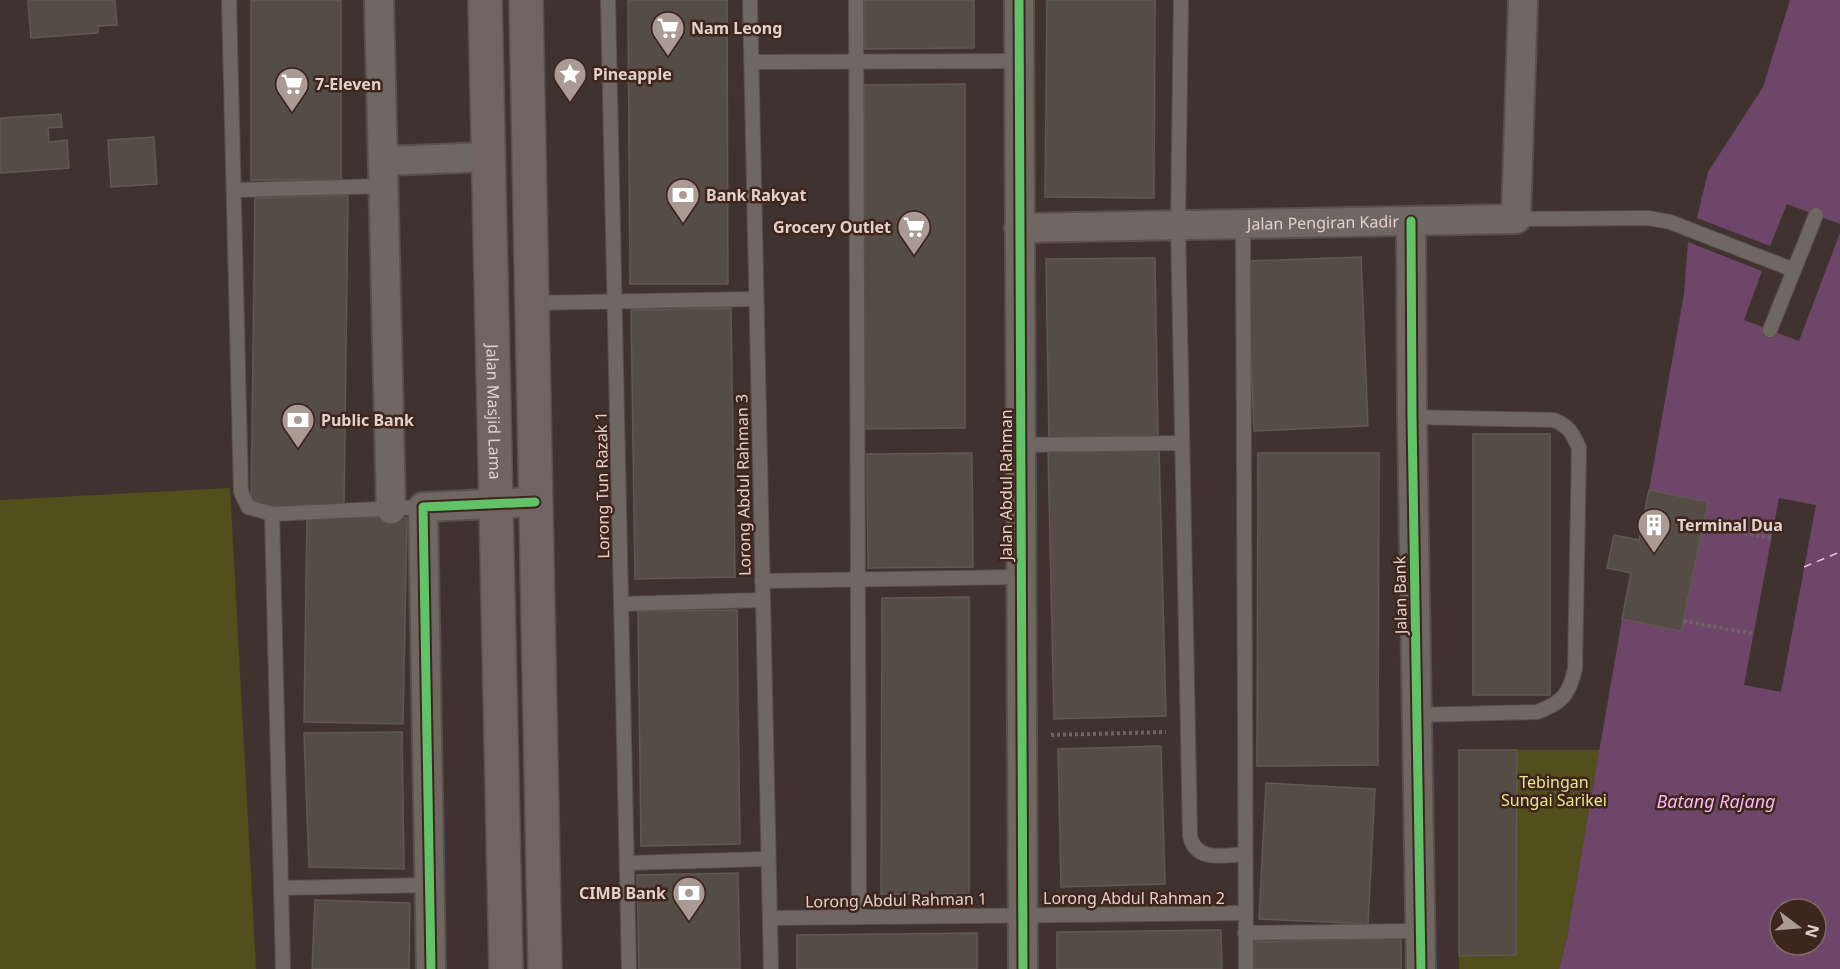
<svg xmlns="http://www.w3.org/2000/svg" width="1840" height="969" font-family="'Noto Sans',sans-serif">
  <rect width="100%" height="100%" fill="#40332f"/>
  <g fill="#524f1d">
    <path d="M230,488L256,969H0V500Z"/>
    <path d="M1517,750H1600L1567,938L1559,969H1459V956L1516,955Z"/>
  </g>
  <path fill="#6e466a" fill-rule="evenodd" d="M1790,0H1840V969H1559L1567,938L1622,619L1681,631L1708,502L1649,490L1684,294L1688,242L1697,218L1708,172L1763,87ZM1780,909H1816V945H1780Z"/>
  <g fill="#40332f">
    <path d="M1787,204L1840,224V233L1799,341L1744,320L1762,271L1688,242L1697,218L1770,246Z"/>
    <path d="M1779,498L1816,505L1781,692L1744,685Z"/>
  </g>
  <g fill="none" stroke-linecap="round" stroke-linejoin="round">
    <path stroke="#f9b5f4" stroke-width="1.5" stroke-dasharray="8 6" stroke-linecap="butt" d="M1804,567L1840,552"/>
  </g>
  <g fill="#564c46" stroke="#625852" stroke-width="1.5">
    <path d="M28,0H115L117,25L98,26V33L31,38Z"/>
    <rect x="251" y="0" width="90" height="180"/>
    <path d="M628,0H727L728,284H630Z"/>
    <path d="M865,0H974V48L865,49Z"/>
    <path d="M1047,0H1155L1154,198L1045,197Z"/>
    <path d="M965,84V428L863,429L864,85Z"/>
    <path d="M61,114L62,127L48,128L49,142L67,140L69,168L0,173V118Z"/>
    <path d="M154,137L157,184L111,187L108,140Z"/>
    <path d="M348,195L344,508L251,506L255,198Z"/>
    <path d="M1361,257L1368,426L1254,431L1247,261Z"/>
    <path d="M1155,258L1158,440L1049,442L1046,259Z"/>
    <path d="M731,308L735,577L635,579L631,310Z"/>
    <rect x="1473" y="434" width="77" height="261"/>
    <path d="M1159,447L1166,716L1054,719L1048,450Z"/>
    <path d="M972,453L973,567L868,568L867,454Z"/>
    <path d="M1258,453H1379L1378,765L1257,766Z"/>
    <path d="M1649,490L1708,502L1681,631L1622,619L1631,573L1607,568L1614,535L1639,540Z"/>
    <path d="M307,516L407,518L403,724L304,722Z"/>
    <path d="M969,597V894H881L882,598Z"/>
    <path d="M737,610L740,844L641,846L638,611Z"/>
    <path d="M402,732L404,869L309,867L304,733Z"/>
    <path d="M1161,746L1165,884L1061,887L1058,749Z"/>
    <path d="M1459,750H1517L1516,955L1459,956Z"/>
    <path d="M1266,783L1375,789L1368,924L1259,919Z"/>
    <path d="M738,873L740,969H639L637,875Z"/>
    <path d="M315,900L410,903L409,969H312Z"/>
    <path d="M1221,930L1222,969H1057V932Z"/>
    <path d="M977,933V969H797V935Z"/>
    <path d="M1401,938V969H1253V942Z"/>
  </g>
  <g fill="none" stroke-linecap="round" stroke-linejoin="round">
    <g stroke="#5b4f4b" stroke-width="16">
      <g id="service">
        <path d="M229,0L241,492L248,507L272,514L423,507"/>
        <path d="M608,0L629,969"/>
        <path d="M750,0L771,969"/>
        <path d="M856,0L859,917"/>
        <path d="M1181,0L1178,225L1190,836C1196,863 1224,855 1245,854"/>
        <path d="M751,62L1019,61"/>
        <path d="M234,190L383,186"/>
        <path d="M1516,219L1648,218L1670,222L1794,270"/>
        <path d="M1243,224L1246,969"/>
        <path d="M531,303L756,299"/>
        <path d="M1770,330L1816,215"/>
        <path d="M1412,417L1554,420C1569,426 1573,434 1579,448L1575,669C1569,695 1562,703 1537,712L1417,715"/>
        <path d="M1021,445L1182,443"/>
        <path d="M272,514L283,969"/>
        <path d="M762,581L1021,577"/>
        <path d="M621,604L762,600"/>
        <path d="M627,863L768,859"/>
        <path d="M281,888L430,885"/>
        <path d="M770,918L1246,913"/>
        <path d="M1245,933L1421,931"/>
      </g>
    </g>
    <g stroke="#5b4f4b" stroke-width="32">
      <g id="minor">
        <path d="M379,0L391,509"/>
        <path d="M1019,0L1023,969"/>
        <path d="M383,161L489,157"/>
        <path d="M1411,221L1412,417L1421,969"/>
        <path id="s1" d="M1019,228L1516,219L1523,0"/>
        <path d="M431,969L423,507L535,502"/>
      </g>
    </g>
    <g stroke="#5b4f4b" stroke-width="36">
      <g id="secondary">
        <path id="s2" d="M485,0L506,969"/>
        <path d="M526,0L545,969"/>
      </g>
    </g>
    <g stroke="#6e6461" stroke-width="4" stroke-dasharray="3 3" stroke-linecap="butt">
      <path d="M1703,525L1772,538"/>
      <path d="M1684,621L1754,634"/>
      <path d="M1051,735L1166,732"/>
    </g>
    <use href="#service" stroke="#706662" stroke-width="14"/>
    <use href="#minor" stroke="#706662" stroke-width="28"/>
    <use href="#secondary" stroke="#706362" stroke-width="33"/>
    <g stroke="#3e251d" stroke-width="13">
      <g id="cycleway">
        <path d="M1019,0L1023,969"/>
        <path d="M1411,221L1412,417L1421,969"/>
        <path d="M431,969L423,507L535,502"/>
      </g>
    </g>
    <use href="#cycleway" stroke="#61c268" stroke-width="9"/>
  </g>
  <defs>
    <g id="supermarket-pin" transform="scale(1.725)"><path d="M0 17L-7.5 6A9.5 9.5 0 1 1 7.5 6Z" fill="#a99a94" stroke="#3e251d"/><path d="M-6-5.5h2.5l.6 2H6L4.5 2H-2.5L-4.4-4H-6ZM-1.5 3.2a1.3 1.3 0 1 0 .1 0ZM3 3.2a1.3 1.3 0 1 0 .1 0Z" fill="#fff"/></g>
    <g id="sight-pin" transform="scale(1.725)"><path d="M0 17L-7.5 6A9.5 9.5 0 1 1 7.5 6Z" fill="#a99a94" stroke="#3e251d"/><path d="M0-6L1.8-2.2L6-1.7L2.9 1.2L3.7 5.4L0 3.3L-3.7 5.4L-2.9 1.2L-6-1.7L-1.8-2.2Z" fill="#fff"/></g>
    <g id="bank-pin" transform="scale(1.725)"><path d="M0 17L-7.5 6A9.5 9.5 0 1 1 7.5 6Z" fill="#a99a94" stroke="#3e251d"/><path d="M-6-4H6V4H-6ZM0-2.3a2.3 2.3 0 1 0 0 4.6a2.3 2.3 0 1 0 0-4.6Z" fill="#fff"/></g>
    <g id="building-pin" transform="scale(1.725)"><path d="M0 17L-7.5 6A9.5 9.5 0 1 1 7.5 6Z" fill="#a99a94" stroke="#3e251d"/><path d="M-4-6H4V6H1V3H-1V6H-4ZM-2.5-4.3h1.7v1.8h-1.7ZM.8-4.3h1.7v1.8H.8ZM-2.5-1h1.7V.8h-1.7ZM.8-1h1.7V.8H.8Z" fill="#fff"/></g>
  </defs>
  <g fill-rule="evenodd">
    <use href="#supermarket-pin" x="668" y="28"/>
    <use href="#sight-pin" x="570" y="74"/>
    <use href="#supermarket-pin" x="292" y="84"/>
    <use href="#bank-pin" x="683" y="195"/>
    <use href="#supermarket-pin" x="914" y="227"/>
    <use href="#bank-pin" x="298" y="420"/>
    <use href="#building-pin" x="1654" y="525"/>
    <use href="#bank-pin" x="689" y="893"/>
  </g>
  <g text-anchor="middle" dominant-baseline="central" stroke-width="5" stroke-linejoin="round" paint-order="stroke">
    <g font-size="16" font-weight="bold" fill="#e2d1cb" stroke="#3e251d" text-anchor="start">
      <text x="691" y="28">Nam Leong</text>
      <text x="593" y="74">Pineapple</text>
      <text x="315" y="84">7-Eleven</text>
      <text x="706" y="195">Bank Rakyat</text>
      <text x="891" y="227" text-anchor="end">Grocery Outlet</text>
      <text x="321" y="420">Public Bank</text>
      <text x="1677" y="525">Terminal Dua</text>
      <text x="666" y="893" text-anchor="end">CIMB Bank</text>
    </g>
    <g font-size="16" fill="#e2d1cb" stroke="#3e251d">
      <text stroke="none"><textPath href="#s1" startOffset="304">Jalan Pengiran Kadir</textPath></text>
      <text stroke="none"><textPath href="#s2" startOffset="412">Jalan Masjid Lama</textPath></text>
      <text transform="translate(602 485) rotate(-91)">Lorong Tun Razak 1</text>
      <text transform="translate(743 485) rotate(-91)">Lorong Abdul Rahman 3</text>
      <text transform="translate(1006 485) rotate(-90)">Jalan Abdul Rahman</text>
      <text transform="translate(1400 595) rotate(-91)">Jalan Bank</text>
      <text x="1134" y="898">Lorong Abdul Rahman 2</text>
      <text transform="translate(896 900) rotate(-1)">Lorong Abdul Rahman 1</text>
    </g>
    <g font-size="16" fill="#e9e78c" stroke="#3e251d">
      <text x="1554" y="782">Tebingan<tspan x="1554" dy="18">Sungai Sarikei</tspan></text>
    </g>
    <g font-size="18" font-style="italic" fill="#f9b5f4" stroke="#3e251d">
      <text x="1716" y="801">Batang Rajang</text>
    </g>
  </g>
  <g transform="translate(1798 927) rotate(106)"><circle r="28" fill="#3e251d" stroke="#806a63" stroke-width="1.5"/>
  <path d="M0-4.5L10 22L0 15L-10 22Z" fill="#a99a94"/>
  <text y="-9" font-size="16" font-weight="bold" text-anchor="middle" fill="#e2d1cb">N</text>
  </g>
</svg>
